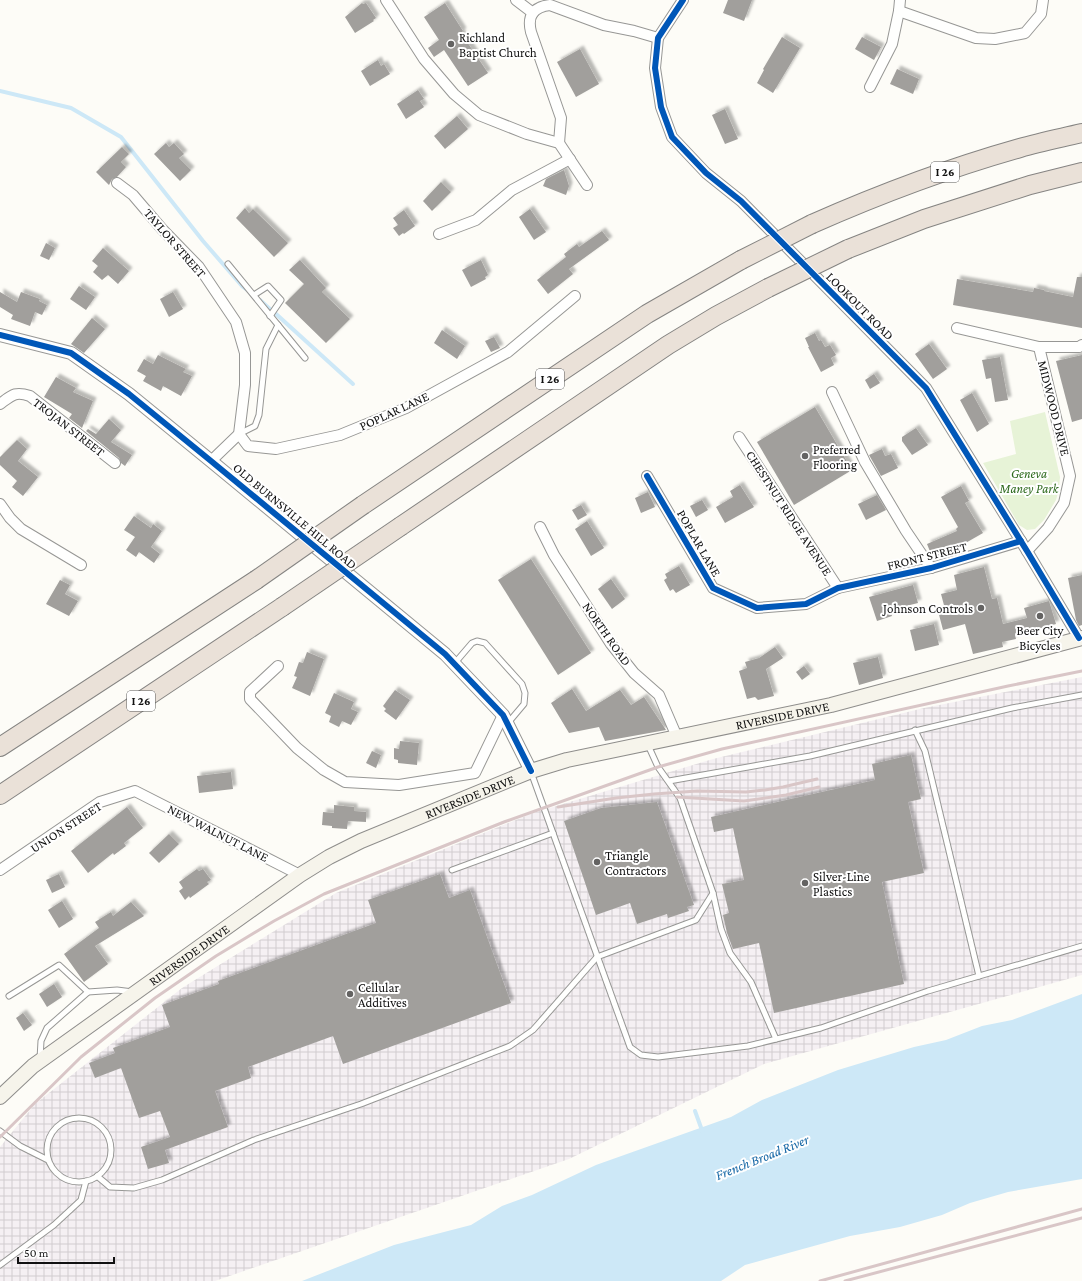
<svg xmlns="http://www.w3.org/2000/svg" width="1082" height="1281" font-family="'Crimson Pro',serif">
  <defs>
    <pattern id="industrial-grid" width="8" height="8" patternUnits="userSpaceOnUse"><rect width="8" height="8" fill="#f5f0f3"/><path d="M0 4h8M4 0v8" fill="none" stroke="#d1cdcf"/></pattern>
    <filter id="shadow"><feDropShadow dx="3.5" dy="-3.5" stdDeviation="1" flood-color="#0004"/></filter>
  </defs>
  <rect width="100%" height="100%" fill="#fdfcf7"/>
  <path fill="url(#industrial-grid)" d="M1082,677V975L764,1064L569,1159L215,1281H0V1147L35,1104L182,988L336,893L533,813L713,759L924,708Z"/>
  <path fill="#e7f3d7" d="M1045,412L1060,477L1059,489L1056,500L1044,520L1035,529L1027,530L1019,525L983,463L1016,454L1010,421Z"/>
  <path fill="#cde8f7" d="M1082,994V1179L1008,1192L970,1203L942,1215L900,1227L850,1236L745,1265L721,1281H302L394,1245L471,1225L502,1206L532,1195L596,1165L731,1117L762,1100L838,1070L914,1047L946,1040L982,1026L1012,1020Z"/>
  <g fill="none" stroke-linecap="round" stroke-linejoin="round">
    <g stroke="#cde8f7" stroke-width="4">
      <path d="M0,91L71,108L121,137L203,241L242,286L249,291"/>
      <path d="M260,300L271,310"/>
      <path d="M275,313L353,384"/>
      <path d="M695,1111L703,1133"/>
    </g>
  </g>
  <g fill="#a19f9c" filter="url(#shadow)">
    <path d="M728,0H752L744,21L723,13Z"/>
    <path d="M362,3L363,4L366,3L376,18L373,20L374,21L355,33L345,17Z"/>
    <path d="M445,3L463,31L461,33L488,73L468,86L444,50L434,57L428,48L439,40L424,17Z"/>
    <path d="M782,37L800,48L773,93L757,83L764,70L763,69Z"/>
    <path d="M862,37L881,47L874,60L855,49Z"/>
    <path d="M580,49L599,84L576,97L557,62Z"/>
    <path d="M378,60L381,66L384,64L390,74L370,86L361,71Z"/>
    <path d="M897,69L919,79L913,94L890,84Z"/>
    <path d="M418,90L424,99L420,101L424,107L406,119L397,104Z"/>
    <path d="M725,109L738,139L725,144L712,115Z"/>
    <path d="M457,116L468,129L445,149L434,136Z"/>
    <path d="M166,143L169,147L174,143L184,154L179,158L191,170L180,181L154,154Z"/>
    <path d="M122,147L129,154L121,162L126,167L117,177L112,179L109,185L96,172Z"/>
    <path d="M564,170L569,186L566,195L543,186L546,179Z"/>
    <path d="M441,182L451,192L432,211L423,201Z"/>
    <path d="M245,208L249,213L253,209L288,243L274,257L236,218Z"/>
    <path d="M530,209L546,232L534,240L519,217Z"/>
    <path d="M404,210L415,226L404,234L403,233L399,236L393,228L398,225L393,218Z"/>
    <path d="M602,231L609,240L569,269L573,274L548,294L537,280L566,257L564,254L577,244L579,247Z"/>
    <path d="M46,243L55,248L49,260L40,256Z"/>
    <path d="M103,248L129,271L118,284L108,275L102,280L93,272L98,266L92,261Z"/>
    <path d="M300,260L326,288L322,292L350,319L326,343L285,303L304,284L289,270Z"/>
    <path d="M481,260L488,275L485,277L486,279L471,287L462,270Z"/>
    <path d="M1077,277H1082V328L953,305L957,279L1033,292L1034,288L1044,290V291L1073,297Z"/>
    <path d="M79,286L95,297L86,310L70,299Z"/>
    <path d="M0,292L17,302L21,292L40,299L39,301L47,305L42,315L35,312L30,326L11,319L13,315L0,307Z"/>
    <path d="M173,292L183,309L169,317L160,299Z"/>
    <path d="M92,318L105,329L84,353L71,344Z"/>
    <path d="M442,330L465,346L457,359L434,343Z"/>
    <path d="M815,333L819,341L821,340L825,347L830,345L836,355L831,358L834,365L821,372L808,347H809L805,338Z"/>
    <path d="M494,337L500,348L491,352L485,341Z"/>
    <path d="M929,344L947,369L933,379L915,354Z"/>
    <path d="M158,355L186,369L183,372L192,376L181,396L163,386L161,391L143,381L146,376L137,371L144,359L153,364Z"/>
    <path d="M1082,355V419L1072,422L1056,361Z"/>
    <path d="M1000,357L1008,400L995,402L991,378L986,379L982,360Z"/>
    <path d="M874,374L880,383L870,389L865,380Z"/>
    <path d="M56,377L76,388L73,392L93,401L82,428L69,418L72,414L44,397Z"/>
    <path d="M972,393L989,424L977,432L960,400Z"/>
    <path d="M815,407L852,470L794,505L757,442Z"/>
    <path d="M109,419L121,430L111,442L132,455L125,466L121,463L119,458L86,431L88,429L96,434Z"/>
    <path d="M916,428L928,445L912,455L902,441V437Z"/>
    <path d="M17,440L27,449L18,461L38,477L23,496L12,487L17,481L0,465V457Z"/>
    <path d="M882,449L885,456L891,454L898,468L881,476L869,455Z"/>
    <path d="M740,485L754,507L725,523L716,507L733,497L730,491Z"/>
    <path d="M961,486L969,501L965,503L983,533L948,553L933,559L927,544L957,531L956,529L958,527L941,497Z"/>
    <path d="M648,492L655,507L641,513L635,498Z"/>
    <path d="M877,495L886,510L866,520L858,504Z"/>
    <path d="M702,500L708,510L696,517L690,506Z"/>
    <path d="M581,505L587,515L578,520L572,510Z"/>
    <path d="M134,516L151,528L153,524L162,531L151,547L160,554L154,563L139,552L136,557L126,550L135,537L124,530Z"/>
    <path d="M587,521L604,548L591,556L575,529Z"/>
    <path d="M531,559L591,653L558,675L498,580Z"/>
    <path d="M679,566L690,585L676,593L673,589L670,591L664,580L667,578L665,574Z"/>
    <path d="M984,567L992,599L997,598L1003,624L1027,618L1024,608L1049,601L1056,624L1015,635L1016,639L1002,642L1003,647L973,654L965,624L943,630L938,611L945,609L941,594L957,590L954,575Z"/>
    <path d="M1082,575V625L1079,626L1076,620L1068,578Z"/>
    <path d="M611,579L625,599L612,609L598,589Z"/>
    <path d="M60,580L70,585L65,594L78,601L69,616L46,604Z"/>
    <path d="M913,585L918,603L890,610L892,616L877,621L869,597Z"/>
    <path d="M934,624L939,645L915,651L910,630Z"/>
    <path d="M775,647L783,658L766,669L774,696L758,700L755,697L747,699L739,671L747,668L745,662L759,658Z"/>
    <path d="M307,652L324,659L310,696L292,688L297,677L294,676L299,662L303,663Z"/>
    <path d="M878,657L883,678L859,685L853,663Z"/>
    <path d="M804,666L810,674L802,680L796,672Z"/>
    <path d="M572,689L586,711L620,690L631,705L644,697L666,730L605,741L599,727L569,733L551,703Z"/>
    <path d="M395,690L410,700L396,720L384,711L386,709L383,706Z"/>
    <path d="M334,693L354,702L351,709L358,712L351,725L342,721L339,727L329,722L331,716L325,713Z"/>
    <path d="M400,741L419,743L417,765L398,763V760L394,759V748L399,749Z"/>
    <path d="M372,751L381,755L376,768L366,763Z"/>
    <path d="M911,755L921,799L908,802L924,873L882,882L904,984L774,1013L759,943L733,949L727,933L723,915L729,913L722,884L744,880L733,828L714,832L711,817L875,780L872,764Z"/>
    <path d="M231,772L233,789L199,793L197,776Z"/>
    <path d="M657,802L694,905L687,907L689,911L668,918L667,914L637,924L630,903L596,915L564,821L601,808Z"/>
    <path d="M334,805L354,807V811L366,812V822L348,821L347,829L332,828V826L322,825L323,812L334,813Z"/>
    <path d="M127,807L143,828L124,843L126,846L114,855L113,853L88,873L71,851Z"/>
    <path d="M169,834L179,844L159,863L149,853Z"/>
    <path d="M197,869L199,871L203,869L211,880L207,882L209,884L190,898L189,896L185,900L179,891L183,888L179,882Z"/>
    <path d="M59,874L65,887L52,893L46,880Z"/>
    <path d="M440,874L449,898L470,890L511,1003L343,1064L333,1036L248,1067L251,1078L215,1091L228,1127L165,1150L169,1163L148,1169L141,1147L170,1137L160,1111L139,1118L121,1068L95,1078L89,1063L115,1053L113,1048L170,1027L162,1005L219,984L218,981L376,923L368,900Z"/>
    <path d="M62,901L73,919L59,928L48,910Z"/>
    <path d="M131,902L144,916L95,946L108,964L84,982L64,954L99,928L95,922L111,912L113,916Z"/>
    <path d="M54,984L62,997L47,1007L39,994Z"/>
    <path d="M23,1013L32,1025L24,1031L16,1018Z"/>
  </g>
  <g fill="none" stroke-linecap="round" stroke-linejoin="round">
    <g stroke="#979795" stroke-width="7">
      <g id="service">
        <path d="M228,264L278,325"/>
        <path d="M254,295L268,286L281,300L270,316"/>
        <path d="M239,434L255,426L259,415L266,349L278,325L305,358"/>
        <path d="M454,664L472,643L477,641L485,643L522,684L525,693L524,704L508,723"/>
        <path d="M915,730L925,751L979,976"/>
        <path d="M531,772L630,1047L641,1055L658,1057L748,1046L821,1028L928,991L1082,946"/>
        <path d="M669,781L810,756L1012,708L1082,695"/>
        <path d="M452,870L553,833"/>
        <path d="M713,893L721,929L730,953L751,982L776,1039"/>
        <path d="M9,996L59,965L88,992"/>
        <path d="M40,1059L41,1041L47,1028L88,992L117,990L133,992"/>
        <circle cx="79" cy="1150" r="32"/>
        <path d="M0,1131L20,1146L48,1160"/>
        <path d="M97,1176L110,1187L134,1188L162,1180L254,1140L361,1104L510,1046L533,1030L597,957L696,920L713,893L680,798L658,767L648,745"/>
        <path d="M0,1265L54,1225L81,1200L86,1181"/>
      </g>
    </g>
    <g stroke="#979795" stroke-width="12">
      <g id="minor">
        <path d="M386,0L424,59L454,94L479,115L527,134L559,143L587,185"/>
        <path d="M516,0L533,13"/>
        <path d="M683,0L658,38L655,68L661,107L672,137L706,173L741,201L926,388L1027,551L1079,638"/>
        <path d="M899,11L976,38L995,39L1025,33L1041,14L1043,0"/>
        <path d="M870,87L892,44L899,11L900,0"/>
        <path d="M559,143L561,118L531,32C527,16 533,7 550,5L604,25L634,31L658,38"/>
        <path d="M117,183L133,195L162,229L199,267L236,322L245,353V385L239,434L211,461"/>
        <path d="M439,234L476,220L512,190L570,159"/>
        <path d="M957,328L1039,347H1079L1082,345"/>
        <path d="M832,392L865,462L906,531L931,568"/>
        <path d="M0,404C12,395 15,391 30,396L115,463"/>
        <path d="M239,434L248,446L276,449L340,435L406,408L508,352L575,296"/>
        <path d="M739,437L838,588"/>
        <path d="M647,476L713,588L757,608L806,604L838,588L931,568L1021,541"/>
        <path d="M0,504L10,518L21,529L81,565"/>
        <path d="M540,527L554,555L611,644L634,673L659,695L677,737"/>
        <path d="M1027,551L1048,528L1064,503L1070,476L1039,347"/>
        <path d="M278,666L250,692V699L297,748L324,770L345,782L399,785L475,773L503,715"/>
        <path d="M0,870L100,802L135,791L300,875"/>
      </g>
    </g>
    <g stroke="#979795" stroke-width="14">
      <path id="tertiary" d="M0,335L71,353L129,394L211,461L445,654L503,715L531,771"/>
    </g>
    <g stroke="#8e8d8b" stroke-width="16">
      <g id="secondary">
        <path id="s1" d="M0,1097L33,1066L300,875L329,857L361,841L531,771L567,760L831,705L1082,638"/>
      </g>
    </g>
    <g stroke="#858482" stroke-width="20">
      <g id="motorway">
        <path d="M812,224C880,194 949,168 1020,148C1040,142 1061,138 1082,133"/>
        <path d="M848,249L924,219L1030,185L1082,172"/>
        <path d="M363,505L647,314L741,260"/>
        <path d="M401,526L668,345L716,316L768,288"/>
        <path d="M0,747L256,580"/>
        <path d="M0,795L282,607"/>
      </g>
    </g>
    <use href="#service" stroke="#fffffe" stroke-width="5"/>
    <use href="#minor" stroke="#fffffe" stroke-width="10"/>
    <use href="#tertiary" stroke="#fffffe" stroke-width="12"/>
    <use href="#secondary" stroke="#f6f4eb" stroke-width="14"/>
    <use href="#motorway" stroke="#eae1d8" stroke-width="18"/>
    <g stroke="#d9c6c7" stroke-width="3">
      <path d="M677,797L744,801L786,795L819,787"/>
      <path d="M558,807L616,798L654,794L697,791L746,792L765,790L783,787L817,779"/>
      <path d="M0,1137L81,1057L155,998L216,956L274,921L324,894L504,822L658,767L722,749L1008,686L1082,671"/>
      <path d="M820,1281L1082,1209"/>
      <path d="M845,1281L1082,1218"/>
    </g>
    <g stroke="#858482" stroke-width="20" stroke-linecap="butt">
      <g id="motorway-bridge">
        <path d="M741,260L812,224"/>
        <path d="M768,288L848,249"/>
        <path d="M256,580L363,505"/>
        <path d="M282,607L401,526"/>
      </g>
    </g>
    <use href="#motorway-bridge" stroke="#eae1d8" stroke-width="18"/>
    <g stroke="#fff" stroke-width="8">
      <g id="cycleway">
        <path d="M683,0L658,38L655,68L661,107L672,137L706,173L741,201L926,388L1027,551L1079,638"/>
        <path d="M0,335L71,353L129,394L211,461L445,654L503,715L531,771"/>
        <path d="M647,476L713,588L757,608L806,604L838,588L931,568L1021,541"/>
      </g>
    </g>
    <use href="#cycleway" stroke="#0057b8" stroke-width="6"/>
  </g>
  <g fill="#646362" stroke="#fff" stroke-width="1.5">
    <circle cx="451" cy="44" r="4"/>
    <circle cx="805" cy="456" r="4"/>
    <circle cx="981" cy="608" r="4"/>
    <circle cx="1040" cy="616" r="4"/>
    <circle cx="597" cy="862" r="4"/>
    <circle cx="805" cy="883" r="4"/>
    <circle cx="350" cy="994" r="4"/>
  </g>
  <g text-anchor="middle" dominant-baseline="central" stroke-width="4" stroke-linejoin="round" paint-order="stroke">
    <g fill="#fff" stroke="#585858" stroke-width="1">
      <rect x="931" y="162" width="28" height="20" rx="3"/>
      <rect x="536" y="369" width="28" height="20" rx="3"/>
      <rect x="127" y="691" width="28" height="20" rx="3"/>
    </g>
    <g font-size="12" font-weight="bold" fill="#111">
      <text x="945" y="172">I 26</text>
      <text x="550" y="379">I 26</text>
      <text x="141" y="701">I 26</text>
    </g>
    <g font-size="13" fill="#111" stroke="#fff" text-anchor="start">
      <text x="459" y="37">Richland<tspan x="459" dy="15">Baptist Church</tspan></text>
      <text x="813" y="449">Preferred<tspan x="813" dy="15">Flooring</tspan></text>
      <text x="973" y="608" text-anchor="end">Johnson Controls</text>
      <text x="1040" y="630" text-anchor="middle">Beer City<tspan x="1040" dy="15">Bicycles</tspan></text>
      <text x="605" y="855">Triangle<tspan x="605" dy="15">Contractors</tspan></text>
      <text x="813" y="876">Silver-Line<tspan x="813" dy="15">Plastics</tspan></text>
      <text x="358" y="987">Cellular<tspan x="358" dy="15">Additives</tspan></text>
    </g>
    <g font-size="13" fill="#111" stroke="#fff">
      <text transform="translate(175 243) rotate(49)">TAYLOR STREET</text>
      <text transform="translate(860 306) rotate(45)">LOOKOUT ROAD</text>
      <text transform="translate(1054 408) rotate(76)">MIDWOOD DRIVE</text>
      <text transform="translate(394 411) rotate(-25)">POPLAR LANE</text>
      <text transform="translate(69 427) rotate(38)">TROJAN STREET</text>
      <text transform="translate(789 513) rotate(57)">CHESTNUT RIDGE AVENUE</text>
      <text transform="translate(295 516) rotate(40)">OLD BURNSVILLE HILL ROAD</text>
      <text transform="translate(699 543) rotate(60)">POPLAR LANE</text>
      <text transform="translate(927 556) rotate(-14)">FRONT STREET</text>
      <text transform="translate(607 634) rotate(55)">NORTH ROAD</text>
      <text stroke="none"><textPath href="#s1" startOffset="885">RIVERSIDE DRIVE</textPath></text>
      <text stroke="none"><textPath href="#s1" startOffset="561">RIVERSIDE DRIVE</textPath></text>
      <text transform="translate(66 827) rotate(-33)">UNION STREET</text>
      <text transform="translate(218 833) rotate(27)">NEW WALNUT LANE</text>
      <text stroke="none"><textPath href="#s1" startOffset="237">RIVERSIDE DRIVE</textPath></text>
    </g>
    <g font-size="13" font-style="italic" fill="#2f6b1f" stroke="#fff">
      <text x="1029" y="473">Geneva<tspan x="1029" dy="15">Maney Park</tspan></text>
    </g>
    <g font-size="14" font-style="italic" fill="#1768a6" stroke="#fff">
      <text transform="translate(762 1157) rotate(-22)">French Broad River</text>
    </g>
  </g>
  <path d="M18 1257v6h96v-6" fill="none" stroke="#111111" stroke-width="2"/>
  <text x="24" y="1257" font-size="12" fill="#111111" stroke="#ffffff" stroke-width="3" paint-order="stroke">50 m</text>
</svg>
